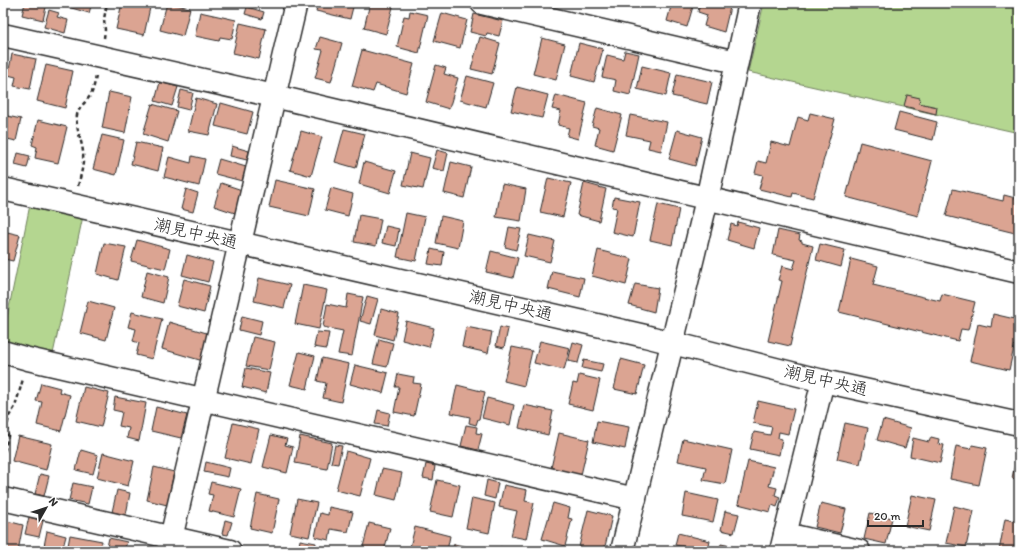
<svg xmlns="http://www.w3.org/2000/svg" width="1022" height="554" font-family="Itim,'Klee One',sans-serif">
  <rect width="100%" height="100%" fill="#fff"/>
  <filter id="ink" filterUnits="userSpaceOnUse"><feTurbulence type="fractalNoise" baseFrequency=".025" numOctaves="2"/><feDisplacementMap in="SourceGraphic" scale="8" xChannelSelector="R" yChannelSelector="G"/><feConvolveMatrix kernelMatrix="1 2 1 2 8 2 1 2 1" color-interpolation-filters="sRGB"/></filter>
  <g filter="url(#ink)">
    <g fill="#b4d690" stroke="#70805e">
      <path d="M764,3H1019V133L748,72Z"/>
      <path d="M32,195L85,207L51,363L3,352V337Z"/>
    </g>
    <g fill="#dba492" stroke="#2b2b2b">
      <path d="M25,3H47L43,20L22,15Z"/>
      <path d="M54,3H92L89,13Z"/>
      <path d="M122,3H151L144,35L116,29Z"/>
      <path d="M167,3L190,8L183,36L160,30Z"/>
      <path d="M318,3H354L350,19L316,11Z"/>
      <path d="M370,3H394L386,34L364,28Z"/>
      <path d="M672,3H694L687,27L667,21Z"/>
      <path d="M700,3H731L724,32L704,26L707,15L698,12Z"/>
      <path d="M247,7L264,12L262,19L245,14Z"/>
      <path d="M49,10L59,13L57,17L68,20L65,33L44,27Z"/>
      <path d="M410,11L428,15L419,53L397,47L404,16L409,17Z"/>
      <path d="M200,12L236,20L232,39L220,37L219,41L195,36Z"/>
      <path d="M442,13L467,20L460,48L434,41Z"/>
      <path d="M474,14L503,21L499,36L487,33L486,36L470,32Z"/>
      <path d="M240,23L266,29L259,59L233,53Z"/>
      <path d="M320,37L342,43L331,82L315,78L323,50L316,49Z"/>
      <path d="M480,37L500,43L492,74L471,69Z"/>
      <path d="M542,38L565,44L556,80L533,74Z"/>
      <path d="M579,43L603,49L594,82L571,76Z"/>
      <path d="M362,50L414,64L406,93L376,84L373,92L352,86Z"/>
      <path d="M625,51L639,54L630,95L614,91L616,80L602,77L607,55L623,59Z"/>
      <path d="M12,54L36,59L30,89L14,86L16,77L8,75Z"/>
      <path d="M46,65L73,71L65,108L37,101Z"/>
      <path d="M436,65L446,68L444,74L458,78L449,109L426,102Z"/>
      <path d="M642,66L671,73L666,96L637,89Z"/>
      <path d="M677,74L712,82L707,104L672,96Z"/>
      <path d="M467,76L493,83L486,107L460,100Z"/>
      <path d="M160,82L178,87L172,106L155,101Z"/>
      <path d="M517,87L548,95L542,118L511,111Z"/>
      <path d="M181,90L193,93L189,110L177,107Z"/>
      <path d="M109,92L132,97L125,133L102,128Z"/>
      <path d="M556,95L587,103L578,139L567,136L569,128L558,125L561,111L552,109Z"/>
      <path d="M907,95L920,98L919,103L937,107L936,114L904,106Z"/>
      <path d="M196,98L217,104L209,135L188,131Z"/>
      <path d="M221,103L253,112L247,134L215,126Z"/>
      <path d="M152,104L177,111L168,142L143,134Z"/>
      <path d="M597,108L622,115L613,150L595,145L599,128L592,126Z"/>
      <path d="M899,112L937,122L933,140L894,130Z"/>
      <path d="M810,113L835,119L813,198L793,193L792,197L759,189L763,175L755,173L758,161L766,163L771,142L790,147L798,117L808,120Z"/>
      <path d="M3,115L21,119L16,141L3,138Z"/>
      <path d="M630,115L667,122L661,151L648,148L650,140L626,135Z"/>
      <path d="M38,120L67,127L58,163L35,158L37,147L32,145Z"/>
      <path d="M344,129L365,134L356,168L335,162Z"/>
      <path d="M677,130L702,137L695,166L669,159Z"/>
      <path d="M301,131L322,137L311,176L290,170Z"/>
      <path d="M102,135L124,140L116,175L93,169Z"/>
      <path d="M136,142L163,148L158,171L131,164Z"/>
      <path d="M860,142L932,161L918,216L846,197Z"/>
      <path d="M232,146L249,151L247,160L230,156Z"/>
      <path d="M437,150L448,153L444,171L432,168Z"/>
      <path d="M18,153L30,156L27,168L15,165Z"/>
      <path d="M410,153L430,158L423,189L403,185Z"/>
      <path d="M192,156L205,159L199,186L164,177L169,157L191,163Z"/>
      <path d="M219,159L246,167L242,181L215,174Z"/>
      <path d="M364,162L396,171L390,193L359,184Z"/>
      <path d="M451,162L471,167L464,198L444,193Z"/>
      <path d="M548,178L571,183L563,217L540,212Z"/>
      <path d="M275,180L315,189L309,216L269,207Z"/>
      <path d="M221,183L242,190L235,213L214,206Z"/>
      <path d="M584,183L606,189L599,221L577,215Z"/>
      <path d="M502,184L526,189L521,221L496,217Z"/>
      <path d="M331,188L353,194L348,216L325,210Z"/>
      <path d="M186,189L198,193L193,212L181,209Z"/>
      <path d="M953,189L1003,201L1004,195L1019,199V234L946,216Z"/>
      <path d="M614,197L640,202L633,237L612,232L617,208L612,207Z"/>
      <path d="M658,204L679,209L672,245L650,240Z"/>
      <path d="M406,213L425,217L416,261L397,257Z"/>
      <path d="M359,215L381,219L376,246L354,242Z"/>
      <path d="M441,216L463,221L458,248L436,243Z"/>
      <path d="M738,222L759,228L754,248L727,240L731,224L737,226Z"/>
      <path d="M386,226L399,229L396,246L382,243Z"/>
      <path d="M509,227L521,229L516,250L505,247Z"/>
      <path d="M778,230L800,235L799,240L802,241V243L813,246L790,346L768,341L782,281L778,280L782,266L793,269L796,260L773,255Z"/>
      <path d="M3,231L20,235L13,261L4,259L3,265Z"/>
      <path d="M529,235L555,241L550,262L524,256Z"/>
      <path d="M137,240L170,249L165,269L131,261Z"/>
      <path d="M104,243L126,247L118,280L97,274Z"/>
      <path d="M820,244L845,250L841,267L816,260Z"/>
      <path d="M431,249L444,252L442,266L428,264Z"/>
      <path d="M598,250L632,259L626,285L592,276Z"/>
      <path d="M491,251L518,258L513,278L486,272Z"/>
      <path d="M187,255L213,262L208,282L182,275Z"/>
      <path d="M851,259L878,266L873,285L940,301L942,294L975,302L968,330L961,329L958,341L839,312Z"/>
      <path d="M147,271L169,277L163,303L141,297Z"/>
      <path d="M552,271L584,278L580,297L548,289Z"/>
      <path d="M259,278L290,285L284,308L254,301Z"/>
      <path d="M184,279L210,286L204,313L177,306Z"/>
      <path d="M635,284L658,288L654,312L629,305Z"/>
      <path d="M303,285L327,290L319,329L295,324Z"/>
      <path d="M348,294L363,297L352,356L338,354L343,331L323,327L327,304L346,308Z"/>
      <path d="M367,296L378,299L371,324L360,321Z"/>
      <path d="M88,301L114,308L106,340L80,333Z"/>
      <path d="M381,309L399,314L393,340L375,335Z"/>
      <path d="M132,312L162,319L152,359L136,355L139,343L133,341L136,329L128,327Z"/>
      <path d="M993,314L1019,320V325L1009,370L970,361L978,324L991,327Z"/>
      <path d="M242,316L262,321L259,335L239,330Z"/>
      <path d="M406,321L434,328L429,347L402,340Z"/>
      <path d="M169,322L210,334L203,361L162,349Z"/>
      <path d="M466,327L492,332L488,353L462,347Z"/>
      <path d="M500,327L508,329L504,348L496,346Z"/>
      <path d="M317,332L329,333L326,349L314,347Z"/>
      <path d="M253,337L275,342L269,370L246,366Z"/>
      <path d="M379,339L393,343L387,367L373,364Z"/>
      <path d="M540,341L570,348L564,370L534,363Z"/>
      <path d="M573,342L583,345L578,363L568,361Z"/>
      <path d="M512,347L532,351L524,386L504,381Z"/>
      <path d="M299,352L315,356L307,389L290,385Z"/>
      <path d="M322,358L349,364L341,402L323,398L326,383L317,381Z"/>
      <path d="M621,359L644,365L637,394L614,389Z"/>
      <path d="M584,360L603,364L601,372L582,368Z"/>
      <path d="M355,365L388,373L383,393L350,384Z"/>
      <path d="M246,368L270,373L266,393L242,387Z"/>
      <path d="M398,374L414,377L413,383L421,384L414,416L394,412L399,387H395Z"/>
      <path d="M579,375L600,380L593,410L568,404L573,383L577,384Z"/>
      <path d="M41,383L60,388L59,392L70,395L61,431L37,425L42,402L36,401Z"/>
      <path d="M457,385L485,392L479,419H478L476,425L469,423L470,417L451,413Z"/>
      <path d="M84,387L109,393L101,427L76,421Z"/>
      <path d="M115,397L146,403L139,441L127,438L129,428L119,426L122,412L113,410Z"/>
      <path d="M487,398L514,405L510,425L482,418Z"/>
      <path d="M758,401L794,409L788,434L779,432L778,438L782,439L779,455L750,449L754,432L770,435L772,427L753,423Z"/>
      <path d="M524,405L553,411L548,435L519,428Z"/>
      <path d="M156,407L187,415L181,438L151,431Z"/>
      <path d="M378,410L390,413L387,426L375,424Z"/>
      <path d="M883,420L911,428L905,448L877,440Z"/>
      <path d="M597,421L629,427L625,449L593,442Z"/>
      <path d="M233,423L259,429L251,464L225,458Z"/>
      <path d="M845,423L868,428L860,464L837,459Z"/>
      <path d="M466,425L477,427L476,433L482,434L478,450L461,446Z"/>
      <path d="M559,433L589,440L581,475L551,468Z"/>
      <path d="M271,435L287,439L285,445L293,447L287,473L263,467Z"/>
      <path d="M18,436L52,444L46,470L12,461Z"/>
      <path d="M300,436L332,443L327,469L295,463Z"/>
      <path d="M931,437L939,439L938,444L944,445L940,463L910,456L913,438L929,442Z"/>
      <path d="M683,439L732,450L725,484L703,480L706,467L678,461Z"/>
      <path d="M335,445L342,446L338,464L331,463Z"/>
      <path d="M972,445L987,448L979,485L950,479L956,446L971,449Z"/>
      <path d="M81,450L98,455L93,474L76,470Z"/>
      <path d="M346,451L370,458L360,496L336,490Z"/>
      <path d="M103,453L134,461L128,486L97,478Z"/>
      <path d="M1017,455L1019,456V480L1012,478Z"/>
      <path d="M748,461L774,467L769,486L777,488L775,495L780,497L777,507L772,505L770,512L738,504Z"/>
      <path d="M206,462L230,468L228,477L204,472Z"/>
      <path d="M426,464L435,466L433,480L423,478Z"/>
      <path d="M154,467L174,472L167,505L147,500Z"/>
      <path d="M382,469L402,473L396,500L376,495Z"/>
      <path d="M40,474L49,476L44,496L35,494Z"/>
      <path d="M437,480L460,485L453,517L430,512Z"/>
      <path d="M487,480L498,483L495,499L484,496Z"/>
      <path d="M211,482L241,489L234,517L209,511L213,495L208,494Z"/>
      <path d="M73,483L92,487L88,504L69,500Z"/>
      <path d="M504,485L527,490L525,501L534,503L526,539L511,536L517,511L499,507Z"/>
      <path d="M117,490L130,493L126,515L112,512Z"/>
      <path d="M686,493L718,500L713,522L682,516Z"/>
      <path d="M257,494L279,499L272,533L250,528Z"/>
      <path d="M912,495L936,500L929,531L905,526Z"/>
      <path d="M472,498L495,503L489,533L466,528Z"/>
      <path d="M297,499L317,503L309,537L290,533Z"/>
      <path d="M553,503L570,508L568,518L572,519L565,546L542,539Z"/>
      <path d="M821,503L846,509L840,533L815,527Z"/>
      <path d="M954,506L974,511L966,547L946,543Z"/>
      <path d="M329,507L353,512L348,532L331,529L329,540L315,537L320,513L328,515Z"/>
      <path d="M588,510L612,516L604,551H578Z"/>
      <path d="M725,511L739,514L734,533L721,530Z"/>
      <path d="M870,513L892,518L886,544L864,539Z"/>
      <path d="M29,517L43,521L39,537L25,534Z"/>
      <path d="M1005,519L1019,522V551H999Z"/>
      <path d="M3,520L23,525L18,551H3Z"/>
      <path d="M225,520L232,522L228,535L222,534Z"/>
      <path d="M369,523L390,528L384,551H362Z"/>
      <path d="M415,527L450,536L447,551H409Z"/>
      <path d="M47,531L66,536L62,551H43Z"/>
      <path d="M678,533L710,541L708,551H685L686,547L675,545Z"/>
      <path d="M70,535L102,541L100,551H67Z"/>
      <path d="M109,538L127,542L124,551H106Z"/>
      <path d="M300,540L316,543L315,551H298Z"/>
      <path d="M454,544L483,550V551H453Z"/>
      <path d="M721,544L749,550V551H719Z"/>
      <path d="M500,547L518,551H499Z"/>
    </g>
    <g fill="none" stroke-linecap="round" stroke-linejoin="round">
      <g stroke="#2b2b2b" stroke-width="25">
        <g id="minor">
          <path d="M482,3L736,62"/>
          <path d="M3,35L274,96L1019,272"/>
          <path d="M3,189L645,336L823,381L1019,424"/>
          <path d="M3,352L28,359L635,499"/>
          <path d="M3,499L230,551"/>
          <path d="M785,534L859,551"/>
          <path d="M168,551L296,3"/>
          <path d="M622,551L707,199L750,3"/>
          <path d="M781,551L823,381"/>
        </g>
      </g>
      <g stroke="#2b2b2b" stroke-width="2.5" stroke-dasharray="4 3" stroke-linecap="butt">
        <path d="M104,38L105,30L104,19L107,3"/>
        <path d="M78,186C81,174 84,165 83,152C82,140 75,128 77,115C79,106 89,100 92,92C94,87 95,81 96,76"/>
        <path d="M3,458L8,436L7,427L9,416L15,407L23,379"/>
      </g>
      <use href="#minor" stroke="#fff" stroke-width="22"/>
    </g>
  </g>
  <g text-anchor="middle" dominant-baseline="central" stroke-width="3" stroke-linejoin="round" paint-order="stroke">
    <g font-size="17" fill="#2b2b2b" stroke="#fff">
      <text transform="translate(196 233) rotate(13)">潮見中央通</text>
      <text transform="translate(511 305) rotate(13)">潮見中央通</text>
      <text transform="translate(826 380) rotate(13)">潮見中央通</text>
    </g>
  </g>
  <rect width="1022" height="554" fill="none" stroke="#fff" stroke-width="16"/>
  <rect x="8" y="8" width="1006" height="538" fill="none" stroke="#2b2b2b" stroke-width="1.5" filter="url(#ink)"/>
  <g transform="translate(46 508) rotate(51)" stroke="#ffffff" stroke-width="3" paint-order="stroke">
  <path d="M0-3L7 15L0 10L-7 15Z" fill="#2b2b2b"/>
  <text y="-6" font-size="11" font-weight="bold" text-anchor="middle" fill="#2b2b2b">N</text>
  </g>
  <path d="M868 520v6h55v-6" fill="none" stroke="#2b2b2b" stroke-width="2"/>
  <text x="874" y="520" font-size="12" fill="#2b2b2b" stroke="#ffffff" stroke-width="3" paint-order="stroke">20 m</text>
</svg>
